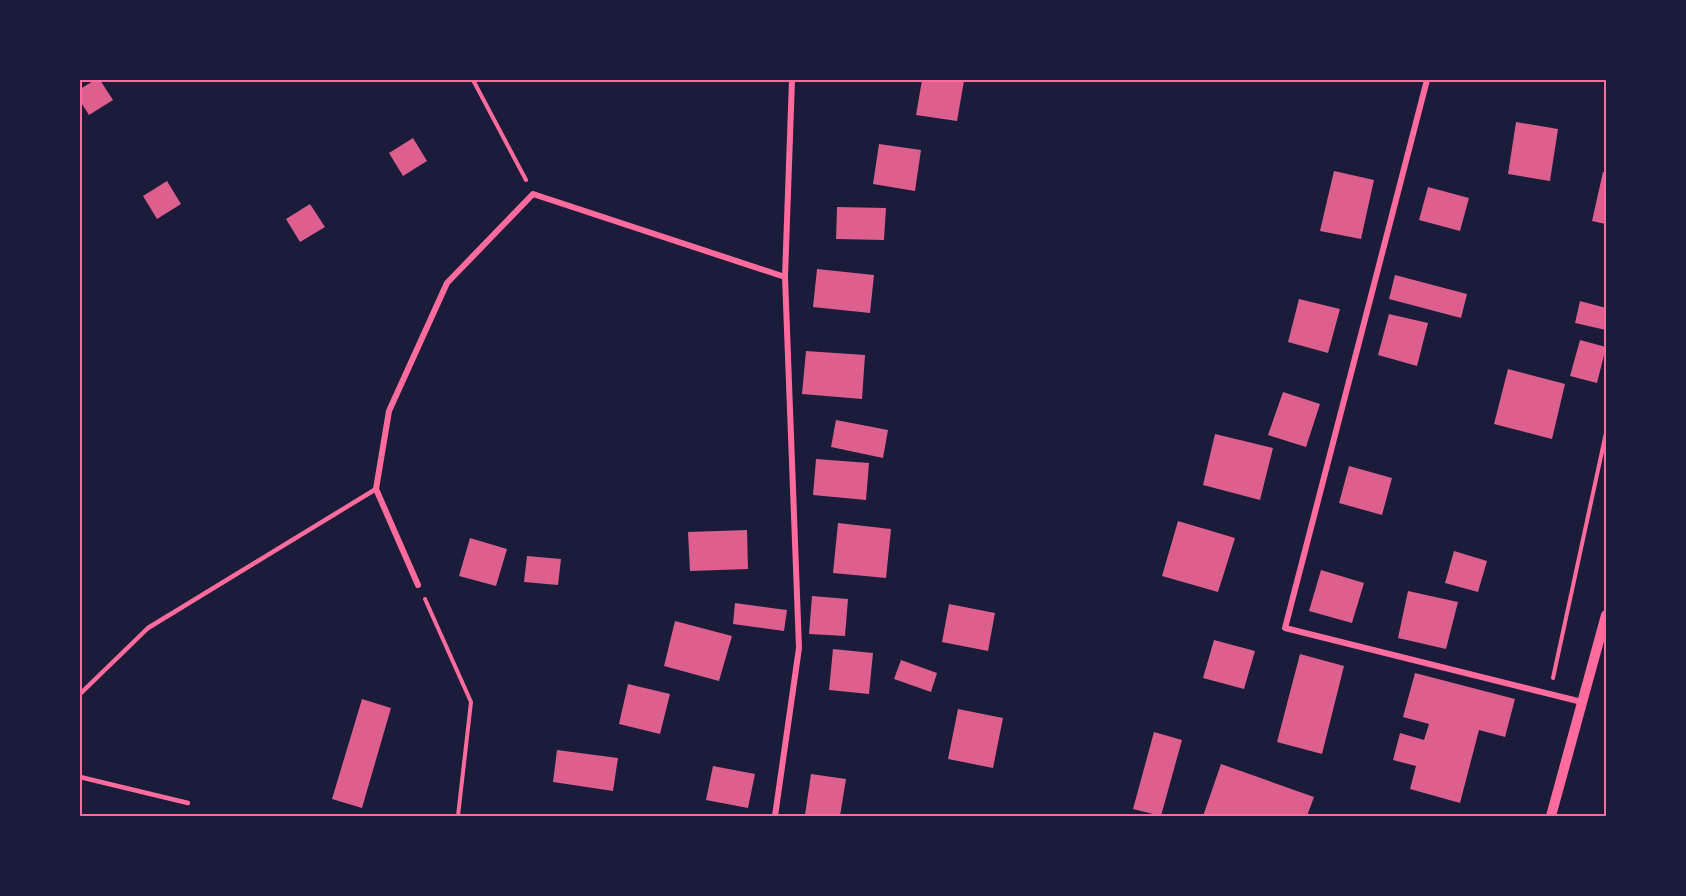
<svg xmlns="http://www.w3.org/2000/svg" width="1686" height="896" font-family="Overpass,sans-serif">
  <rect width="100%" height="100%" fill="#1b1b3a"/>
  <g fill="#dd5f8e">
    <path d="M95,80H100L113,100L89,115L80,101V89Z"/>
    <path d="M922,80H953L964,81L957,121L916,115Z"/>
    <path d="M1516,122L1558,129L1550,181L1508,174Z"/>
    <path d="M413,138L427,161L403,176L389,153Z"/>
    <path d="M879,144L921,150L915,191L873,184Z"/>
    <path d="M1334,171L1374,180L1361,239L1320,231Z"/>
    <path d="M1603,172H1606V224L1592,221Z"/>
    <path d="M167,181L181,204L157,219L143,196Z"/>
    <path d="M1428,187L1469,198L1460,231L1419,220Z"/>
    <path d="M310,204L325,227L300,242L286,219Z"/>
    <path d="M837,207L886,208L884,240L836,239Z"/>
    <path d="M817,269L874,275L870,313L813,307Z"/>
    <path d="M1395,275L1467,294L1461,318L1389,299Z"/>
    <path d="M1299,299L1340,309L1328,353L1288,342Z"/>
    <path d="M1580,301L1606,308V330L1575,323Z"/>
    <path d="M1389,314L1428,323L1417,366L1378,355Z"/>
    <path d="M1580,340L1606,347L1597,383L1570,376Z"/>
    <path d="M806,351L865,355L862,399L802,394Z"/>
    <path d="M1508,369L1565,384L1552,439L1494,424Z"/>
    <path d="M1283,392L1320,404L1306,447L1268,435Z"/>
    <path d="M836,420L888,430L883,458L831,447Z"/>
    <path d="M1215,434L1273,448L1260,500L1203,485Z"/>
    <path d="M816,459L869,463L866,500L813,495Z"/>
    <path d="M1349,466L1392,478L1382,515L1339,503Z"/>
    <path d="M1178,521L1235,538L1218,592L1162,576Z"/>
    <path d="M838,523L891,529L886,578L833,573Z"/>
    <path d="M747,530L748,569L690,571L688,532Z"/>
    <path d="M470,538L507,549L496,586L459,576Z"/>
    <path d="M1454,551L1487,561L1478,592L1445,583Z"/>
    <path d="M527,556L561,559L558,585L524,582Z"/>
    <path d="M1321,570L1364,583L1352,623L1309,611Z"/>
    <path d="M1408,591L1458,602L1446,649L1398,638Z"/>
    <path d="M812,596L848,599L845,636L809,634Z"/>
    <path d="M735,603L787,610L784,631L733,624Z"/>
    <path d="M949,604L995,613L988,651L942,642Z"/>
    <path d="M675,621L732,636L719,681L664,666Z"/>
    <path d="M1214,640L1255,651L1244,689L1203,678Z"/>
    <path d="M833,649L873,653L869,694L829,690Z"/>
    <path d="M1300,654L1344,666L1322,754L1277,742Z"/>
    <path d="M901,660L937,673L931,692L894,679Z"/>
    <path d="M1415,673L1515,699L1505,737L1479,730L1460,803L1410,789L1416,766L1393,760L1400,733L1424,740L1429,724L1403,717Z"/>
    <path d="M628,684L670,694L660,734L619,724Z"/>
    <path d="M362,699L391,708L362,808L332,799Z"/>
    <path d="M958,709L1003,718L993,768L948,759Z"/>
    <path d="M1154,732L1182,740L1161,816L1133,809Z"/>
    <path d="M557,750L618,758L613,791L553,782Z"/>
    <path d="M1221,764L1314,797L1307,816H1203Z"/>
    <path d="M713,766L755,774L748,808L706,800Z"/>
    <path d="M811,774L846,779L840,816L805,815Z"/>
  </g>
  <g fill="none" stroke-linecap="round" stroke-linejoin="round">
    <g stroke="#ff6b9d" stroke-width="4">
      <path d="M473,80L526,180"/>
      <path d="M425,599L471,702L458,816"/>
      <path d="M1553,678L1606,433"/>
    </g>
    <g stroke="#ff6b9d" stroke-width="4.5">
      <path d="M80,694L148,628L376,489"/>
      <path d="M80,777L188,803"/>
    </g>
    <g stroke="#ff6b9d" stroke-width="6">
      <path d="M1427,80L1285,628L1582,702"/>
      <path d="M418,585L376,489L389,411L447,283L533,194L785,277"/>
      <path d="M775,816L799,648L785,277L792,80"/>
    </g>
    <path stroke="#ff6b9d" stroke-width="10" d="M1551,816L1606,615"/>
  </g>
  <rect width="1686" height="896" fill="none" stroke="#1b1b3a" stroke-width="162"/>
  <rect x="81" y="81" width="1524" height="734" fill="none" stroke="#ff6b9d" stroke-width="2"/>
</svg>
